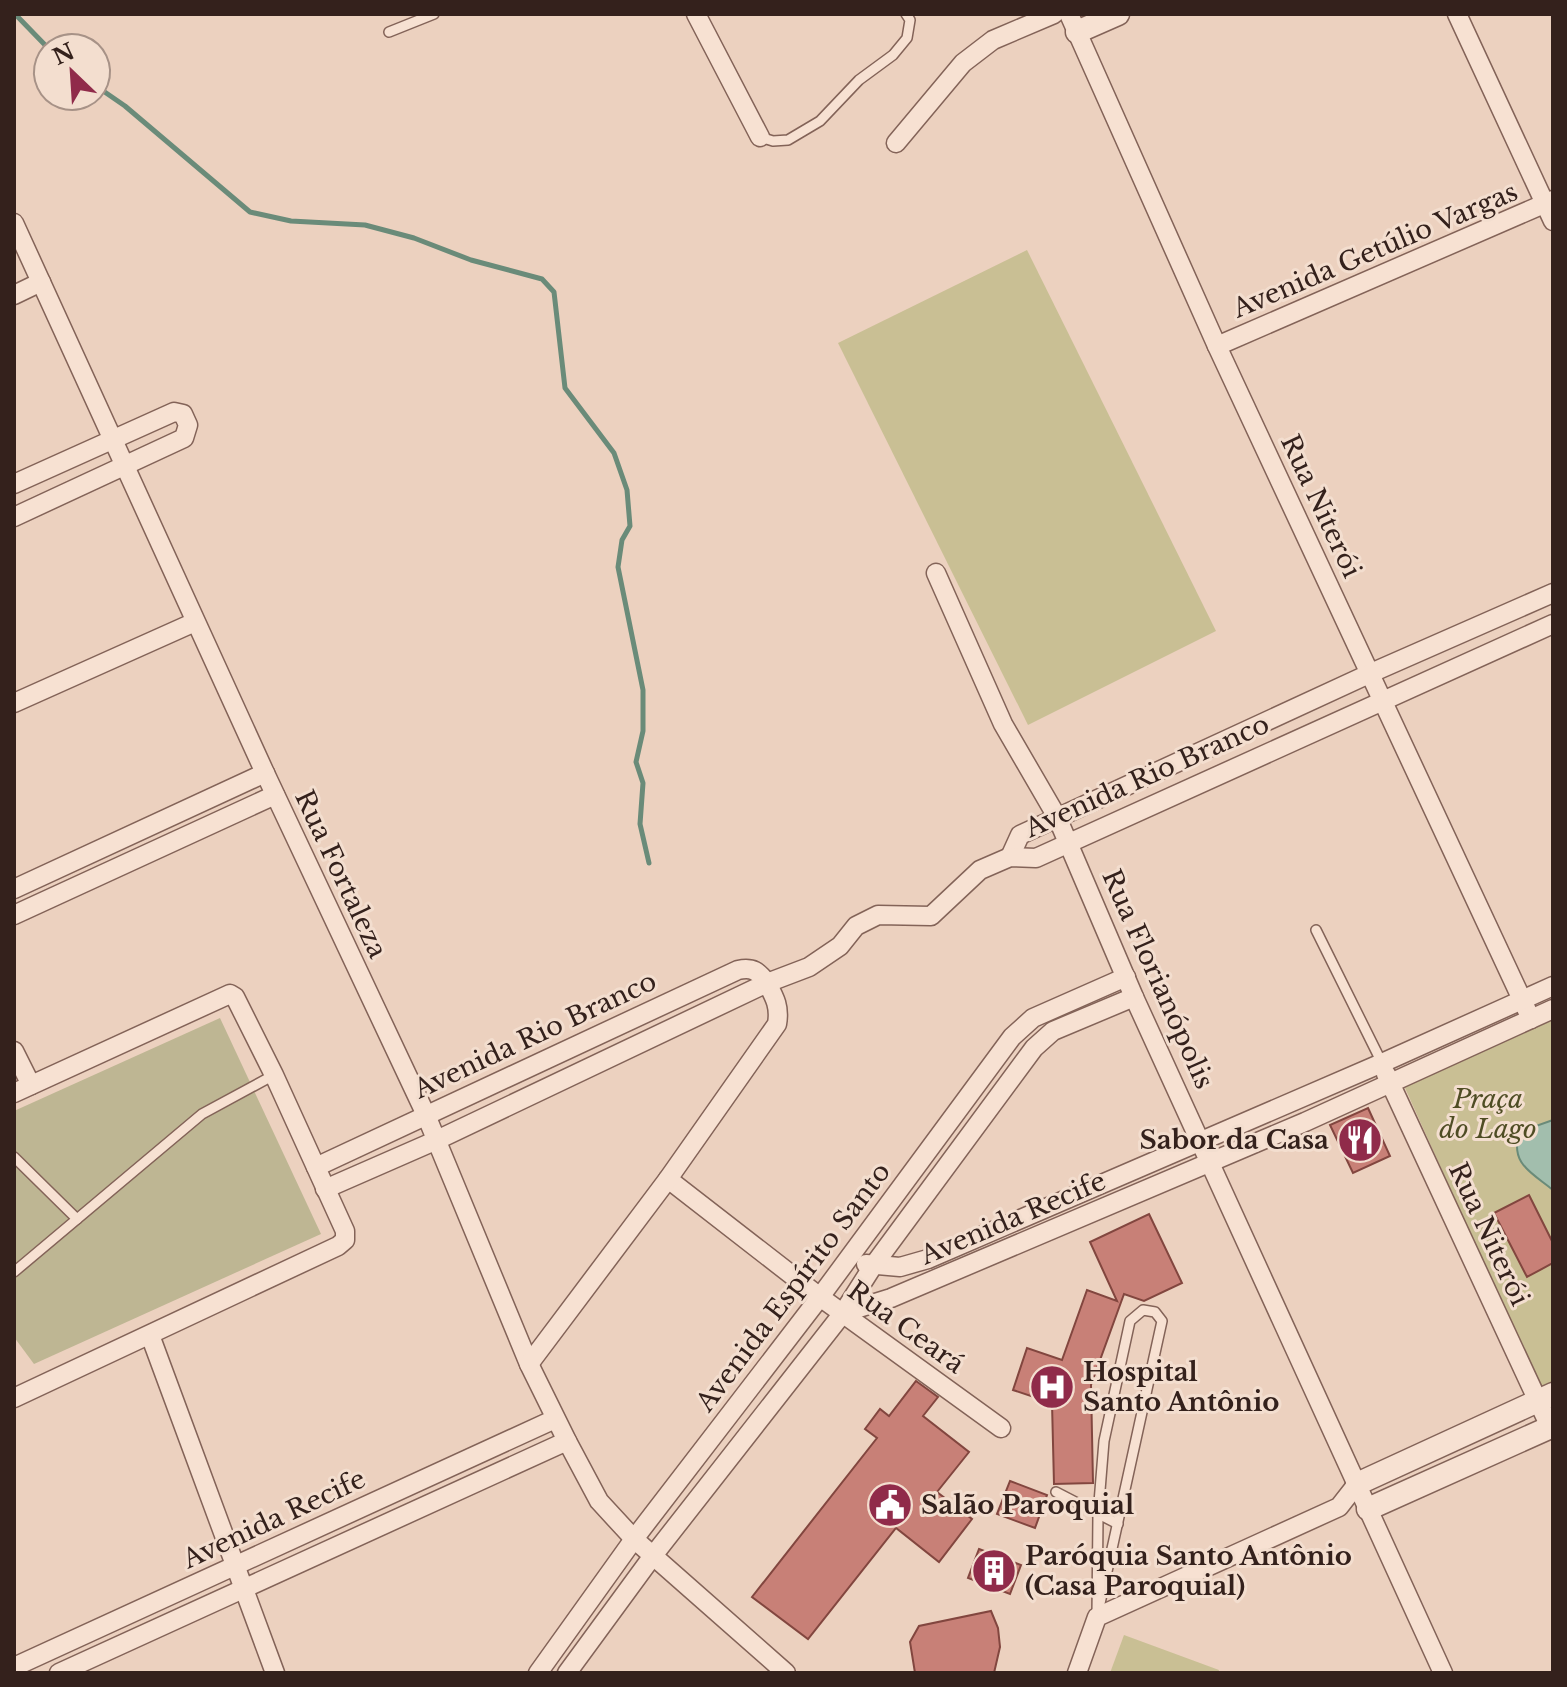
<svg xmlns="http://www.w3.org/2000/svg" width="1567" height="1687" font-family="'Libre Baskerville',serif">
  <rect width="100%" height="100%" fill="#ecd1bf"/>
  <g fill="#c9bf94">
    <path d="M1027,250L1216,631L1028,725L838,343Z"/>
    <path d="M1553,1012V1383L1540,1389L1401,1079Z"/>
    <path d="M1124,1635L1219,1670L1218,1673H1110Z"/>
  </g>
  <path fill="#beb693" d="M220,1018L321,1234L34,1364L14,1337V1111Z"/>
  <path fill="#a2bead" stroke="#6a8b79" stroke-width="2" d="M1553,1120V1190C1531,1172 1510,1164 1519,1132Z"/>
  <g fill="none" stroke-linecap="round" stroke-linejoin="round">
    <g stroke="#6a8b79" stroke-width="5">
      <path d="M15,14L48,48"/>
      <path d="M96,86L125,106L250,212L291,221L365,225L414,238L471,260L542,279L554,292L565,388L614,453L627,490L630,526L622,540L618,567L643,690V731L636,762L643,783L640,824L649,863"/>
    </g>
  </g>
  <g fill="#c88077" stroke="#82463f" stroke-width="2">
    <path d="M1368,1108L1390,1156L1353,1173L1330,1125Z"/>
    <path d="M1529,1195L1553,1243V1263L1527,1277L1494,1213Z"/>
    <path d="M1149,1214L1182,1283L1144,1301L1124,1294L1091,1385L1093,1483L1054,1484L1052,1403L1013,1390L1027,1348L1062,1360L1087,1290L1117,1301L1090,1242Z"/>
    <path d="M916,1381L938,1397L923,1416L969,1452L937,1492L972,1519L939,1562L896,1528L808,1639L752,1597L877,1438L865,1429L880,1409L889,1416Z"/>
    <path d="M1010,1481L1047,1495L1035,1528L997,1514Z"/>
    <path d="M979,1549L1021,1565L1010,1594L968,1578Z"/>
    <path d="M991,1611L998,1628L1000,1647L994,1673H915L910,1642L919,1626Z"/>
  </g>
  <g fill="none" stroke-linecap="round" stroke-linejoin="round">
    <g stroke="#836358" stroke-width="12">
      <g id="service">
        <path d="M389,32L434,14"/>
        <path d="M760,137L773,141L788,140L820,121L859,80L893,55L907,38L910,20L906,14"/>
        <path d="M1316,930L1382,1063"/>
        <path d="M14,1157L77,1219"/>
        <path d="M14,1272L202,1114L274,1075"/>
        <path d="M1143,1310L1155,1312L1162,1321L1097,1617L1098,1515L1104,1441L1130,1321Z"/>
        <path d="M1056,1492L1118,1524"/>
      </g>
    </g>
    <g stroke="#836358" stroke-width="21">
      <g id="minor">
        <path d="M696,14L760,137"/>
        <path d="M1069,14L1217,346L1531,1019"/>
        <path d="M1457,14L1553,221"/>
        <path d="M896,143L963,63L993,40L1054,14"/>
        <path d="M14,223L265,773L426,1115L529,1364L567,1441L599,1501L634,1539L786,1673"/>
        <path d="M14,295L41,282"/>
        <path d="M1217,346L1553,200"/>
        <path d="M14,484L174,412L183,414L188,425L184,438L14,517"/>
        <path d="M936,573L1003,724L1057,817L1134,997L1443,1673"/>
        <path d="M14,703L195,622"/>
        <path d="M1010,857L1020,835L1371,673L1553,593"/>
        <path d="M14,889L265,773"/>
        <path d="M14,915L275,795"/>
        <path d="M14,1051L31,1085"/>
        <path d="M1386,1074L1550,1427"/>
        <path d="M14,1093L230,994L235,997L274,1075L345,1231V1240L338,1246L14,1398"/>
        <path d="M316,1167L738,970C753,967 758,971 767,983L437,1140L325,1189"/>
        <path d="M668,1179L820,1297L1001,1428"/>
        <path d="M866,1264L900,1267L928,1259L1382,1063L1553,986"/>
        <path d="M843,1313L891,1298L1305,1122L1553,1009"/>
        <path d="M150,1335L275,1673"/>
        <path d="M529,1364L668,1179L777,1024C780,1007 775,998 767,983L809,967L840,946L856,926L878,915L931,916L980,870L1010,857L1036,858L1553,624"/>
        <path d="M14,1667L555,1419"/>
        <path d="M59,1673L567,1441"/>
        <path d="M538,1673L634,1539L820,1297L1012,1037L1033,1018L1126,977"/>
        <path d="M567,1673L652,1557L843,1313L873,1266L1034,1048L1053,1031L1134,997"/>
        <path d="M1077,1673L1097,1617L1339,1507L1357,1484"/>
      </g>
    </g>
    <g stroke="#836358" stroke-width="25">
      <g id="tertiary">
        <path d="M1077,32L1118,14"/>
        <path d="M1357,1484L1553,1394"/>
        <path d="M1368,1509L1553,1426"/>
      </g>
    </g>
    <use href="#service" stroke="#f7e1d2" stroke-width="9"/>
    <use href="#minor" stroke="#f7e1d2" stroke-width="18"/>
    <use href="#tertiary" stroke="#f7e1d2" stroke-width="22"/>
  </g>
  <defs>
    <g id="restaurant-disc" transform="scale(2.3)"><circle r="9.5" fill="#902b4a" stroke="#f3decf"/><path d="M-5-6h1v4h1v-4h1v4h1v-4h1v5L-1.5 .5V6h-2V.5L-5-1ZM5-6V6H3V1.5H1.5Q1.5-4 5-6Z" fill="#fff"/></g>
    <g id="hospital-disc" transform="scale(2.3)"><circle r="9.5" fill="#902b4a" stroke="#f3decf"/><path d="M-5-5h3v3.5h4V-5h3V5h-3V1.5h-4V5h-3Z" fill="#fff"/></g>
    <g id="civic-disc" transform="scale(2.3)"><circle r="9.5" fill="#902b4a" stroke="#f3decf"/><path d="M-.6-6.5H3V-4.5H.6V-3L4-1V1h2V6H-6V1h2V-1L-.6-3ZM-1.2 2.5V6h2.4V2.5Z" fill="#fff"/></g>
    <g id="building-disc" transform="scale(2.3)"><circle r="9.5" fill="#902b4a" stroke="#f3decf"/><path d="M-4-6H4V6H1V3H-1V6H-4ZM-2.5-4.3h1.7v1.8h-1.7ZM.8-4.3h1.7v1.8H.8ZM-2.5-1h1.7V.8h-1.7ZM.8-1h1.7V.8H.8Z" fill="#fff"/></g>
  </defs>
  <g fill-rule="evenodd">
    <use href="#restaurant-disc" x="1360" y="1140"/>
    <use href="#hospital-disc" x="1052" y="1387"/>
    <use href="#civic-disc" x="890" y="1505"/>
    <use href="#building-disc" x="994" y="1571"/>
  </g>
  <g text-anchor="middle" dominant-baseline="central" stroke-width="6" stroke-linejoin="round" paint-order="stroke">
    <g font-size="26" fill="#34211c" stroke="#f3decf">
      <text transform="translate(1375 250) rotate(-23)">Avenida Getúlio Vargas</text>
      <text transform="translate(1321 506) rotate(65)">Rua Niterói</text>
      <text transform="translate(1147 776) rotate(-24)">Avenida Rio Branco</text>
      <text transform="translate(341 874) rotate(65)">Rua Fortaleza</text>
      <text transform="translate(1158 979) rotate(66)">Rua Florianópolis</text>
      <text transform="translate(535 1035) rotate(-25)">Avenida Rio Branco</text>
      <text transform="translate(1013 1218) rotate(-23)">Avenida Recife</text>
      <text transform="translate(1489 1234) rotate(65)">Rua Niterói</text>
      <text transform="translate(793 1287) rotate(-53)">Avenida Espírito Santo</text>
      <text transform="translate(906 1327) rotate(36)">Rua Ceará</text>
      <text transform="translate(274 1519) rotate(-25)">Avenida Recife</text>
    </g>
    <g font-size="26" font-style="italic" fill="#4f4d24" stroke="#f3decf">
      <text x="1488" y="1099">Praça<tspan x="1488" dy="30">do Lago</tspan></text>
    </g>
    <g font-size="26" font-weight="bold" fill="#34211c" stroke="#f3decf" text-anchor="start">
      <text x="1329" y="1140" text-anchor="end">Sabor da Casa</text>
      <text x="1083" y="1372">Hospital<tspan x="1083" dy="30">Santo Antônio</tspan></text>
      <text x="921" y="1505">Salão Paroquial</text>
      <text x="1025" y="1556">Paróquia Santo Antônio<tspan x="1025" dy="30">(Casa Paroquial)</tspan></text>
    </g>
  </g>
  <rect width="1567" height="1687" fill="none" stroke="#34211c" stroke-width="32"/>
  <g transform="translate(72 72) rotate(335)"><circle r="38" fill="#f3decf" stroke="#a79287" stroke-width="2"/>
  <path d="M0-6L14 30L0 20L-14 30Z" fill="#902b4a"/>
  <text y="-12" font-size="22" font-weight="bold" text-anchor="middle" fill="#34211c">N</text>
  </g>
</svg>
